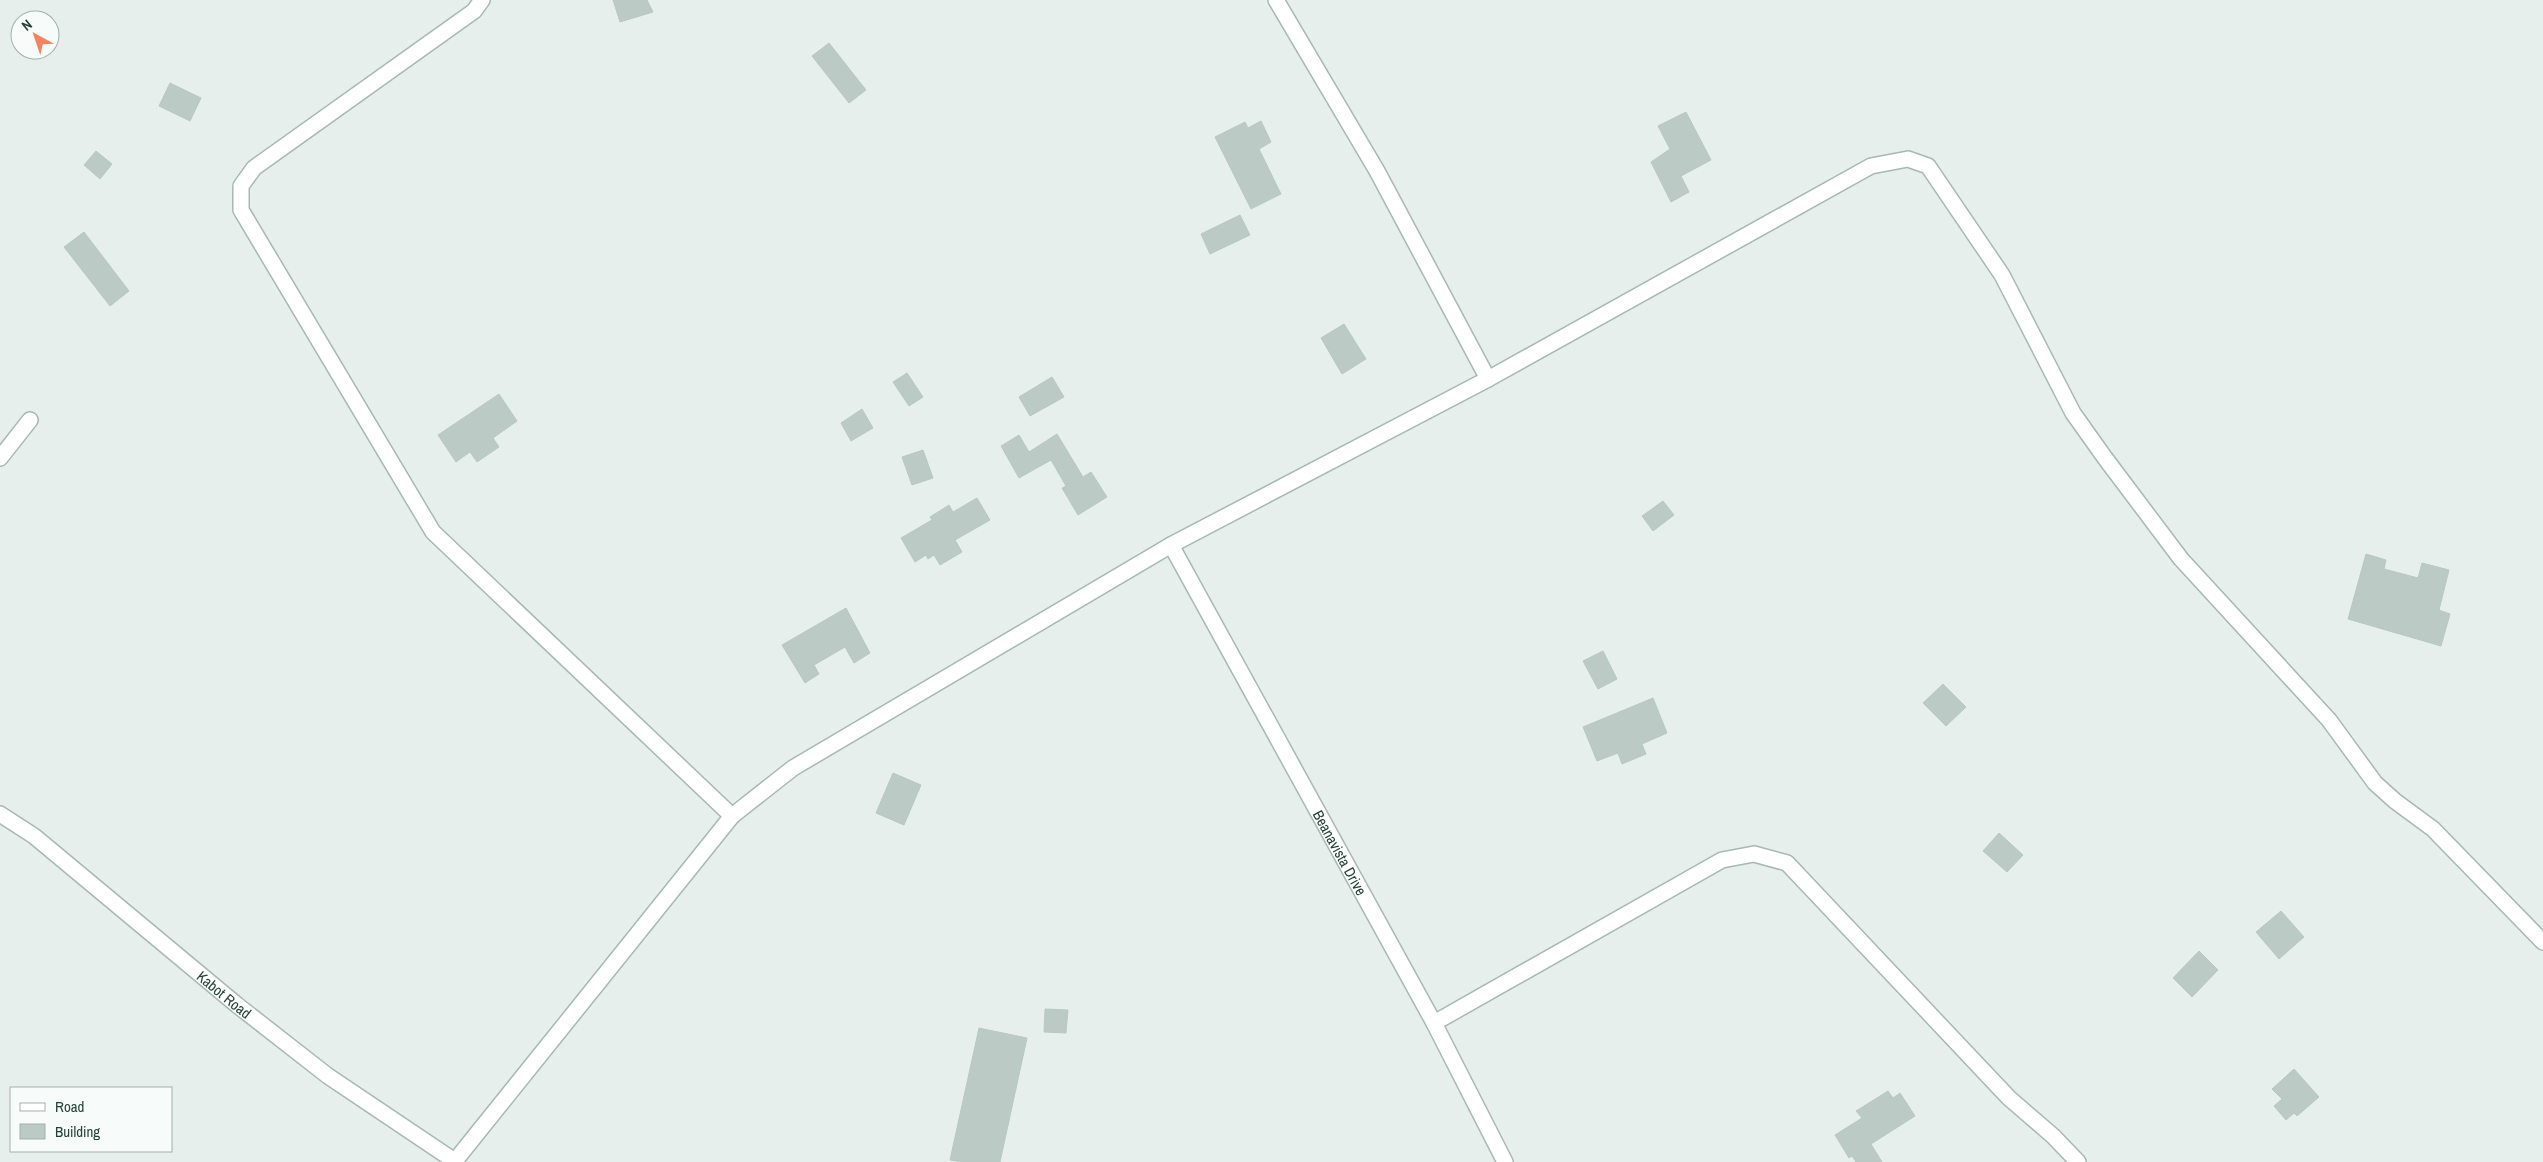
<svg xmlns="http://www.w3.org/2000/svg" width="2543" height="1162" font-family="'Archivo Narrow',sans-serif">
  <rect width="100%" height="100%" fill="#e6efeb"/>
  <g fill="#bbcac4" stroke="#b8c9c2">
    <path d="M613,0H647L653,12L620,22Z"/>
    <path d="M829,43L866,90L849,103L812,56Z"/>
    <path d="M170,83L201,98L190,121L159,106Z"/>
    <path d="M1686,112L1711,160L1681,176L1689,192L1671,202L1651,162L1670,149L1658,126Z"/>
    <path d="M1261,121L1271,142L1259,149L1281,194L1251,209L1215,137L1245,122L1248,128Z"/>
    <path d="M96,151L112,164L100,179L84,165Z"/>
    <path d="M1240,215L1250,235L1210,254L1201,234Z"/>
    <path d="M84,232L129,291L110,306L64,247Z"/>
    <path d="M1344,324L1366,359L1342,374L1321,338Z"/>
    <path d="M907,373L923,397L909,406L893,382Z"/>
    <path d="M1052,377L1064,397L1030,416L1019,397Z"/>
    <path d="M499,394L517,421L493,438L499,447L477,462L470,452L456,462L438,435Z"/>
    <path d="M862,409L873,428L851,441L841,423Z"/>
    <path d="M1057,434L1083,477L1091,472L1107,497L1078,515L1062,488L1066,486L1051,460L1019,478L1001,446L1019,435L1029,452Z"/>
    <path d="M923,450L933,478L912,485L902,457Z"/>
    <path d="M977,498L990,520L955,540L962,552L940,565L934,555L928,559L926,555L915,562L901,538L932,520L930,517L949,505L953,512Z"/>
    <path d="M1663,501L1674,515L1653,531L1642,516Z"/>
    <path d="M2366,554L2386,560L2384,569L2418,578L2422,563L2449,570L2439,610L2450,614L2441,646L2348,619Z"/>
    <path d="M846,608L870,653L854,663L845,647L814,665L819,674L805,683L782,645Z"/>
    <path d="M1603,651L1617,679L1598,689L1583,661Z"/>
    <path d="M1943,684L1966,707L1946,726L1923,703Z"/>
    <path d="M1653,698L1667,733L1642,744L1646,754L1622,764L1618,753L1597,761L1583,727Z"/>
    <path d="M893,773L921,785L904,825L876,813Z"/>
    <path d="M1999,833L2023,855L2007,872L1983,851Z"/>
    <path d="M2281,911L2304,937L2279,959L2256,932Z"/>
    <path d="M2199,951L2218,970L2192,997L2173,978Z"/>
    <path d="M1045,1009L1068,1010L1066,1033L1044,1032Z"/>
    <path d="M979,1028L1027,1038L1000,1162H961L950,1160Z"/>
    <path d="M2294,1069L2319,1097L2297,1116L2294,1113L2286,1120L2274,1106L2282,1099L2272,1089Z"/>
    <path d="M1888,1091L1893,1098L1900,1093L1915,1116L1871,1144L1882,1162H1856L1852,1156L1849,1158L1835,1135L1862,1118L1856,1111Z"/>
  </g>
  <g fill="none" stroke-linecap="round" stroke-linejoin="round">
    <g stroke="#a8b8b2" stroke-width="18">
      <g id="minor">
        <path d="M482,0L474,11L254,168L241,186V210L433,532L732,816"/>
        <path d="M1488,379L1871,166L1908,159L1928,166L2002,275L2073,413L2105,458L2181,559L2329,720L2375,783L2395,801L2433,829L2543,942"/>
        <path d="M0,458L30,420"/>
        <path id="s1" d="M1171,545L1434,1023L1505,1162"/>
        <path id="s2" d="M0,814L34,836L237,1005L328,1076L456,1162"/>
        <path d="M1434,1023L1722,860L1754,854L1787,863L2009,1098L2053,1136L2078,1162"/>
        <path d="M455,1161L732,816L793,768L1171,545L1488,379L1377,171L1276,0"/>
      </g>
    </g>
    <use href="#minor" stroke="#fff" stroke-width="15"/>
  </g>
  <g text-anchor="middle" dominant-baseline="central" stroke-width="4.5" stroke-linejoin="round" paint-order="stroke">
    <g font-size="15" fill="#24423a" stroke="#f7fbf9">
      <text stroke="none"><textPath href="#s1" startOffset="351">Beanavista Drive</textPath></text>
      <text stroke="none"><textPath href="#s2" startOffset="288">Kabot Road</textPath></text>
    </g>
  </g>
  <rect x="10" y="1087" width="162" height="65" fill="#f7fbf9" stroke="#a3b1ad"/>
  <rect x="20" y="1103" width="25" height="8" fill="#ffffff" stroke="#a3b1ad"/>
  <text x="55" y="1112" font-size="15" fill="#24423a">Road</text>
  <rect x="20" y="1124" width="25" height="15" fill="#bbcac4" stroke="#a3b1ad"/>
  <text x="55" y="1137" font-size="15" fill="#24423a">Building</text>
  <g transform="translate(35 35) rotate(320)"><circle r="24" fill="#f7fbf9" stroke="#a3b1ad"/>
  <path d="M0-4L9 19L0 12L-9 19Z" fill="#f4845f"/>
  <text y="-8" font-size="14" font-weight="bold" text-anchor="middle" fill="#24423a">N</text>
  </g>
</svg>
